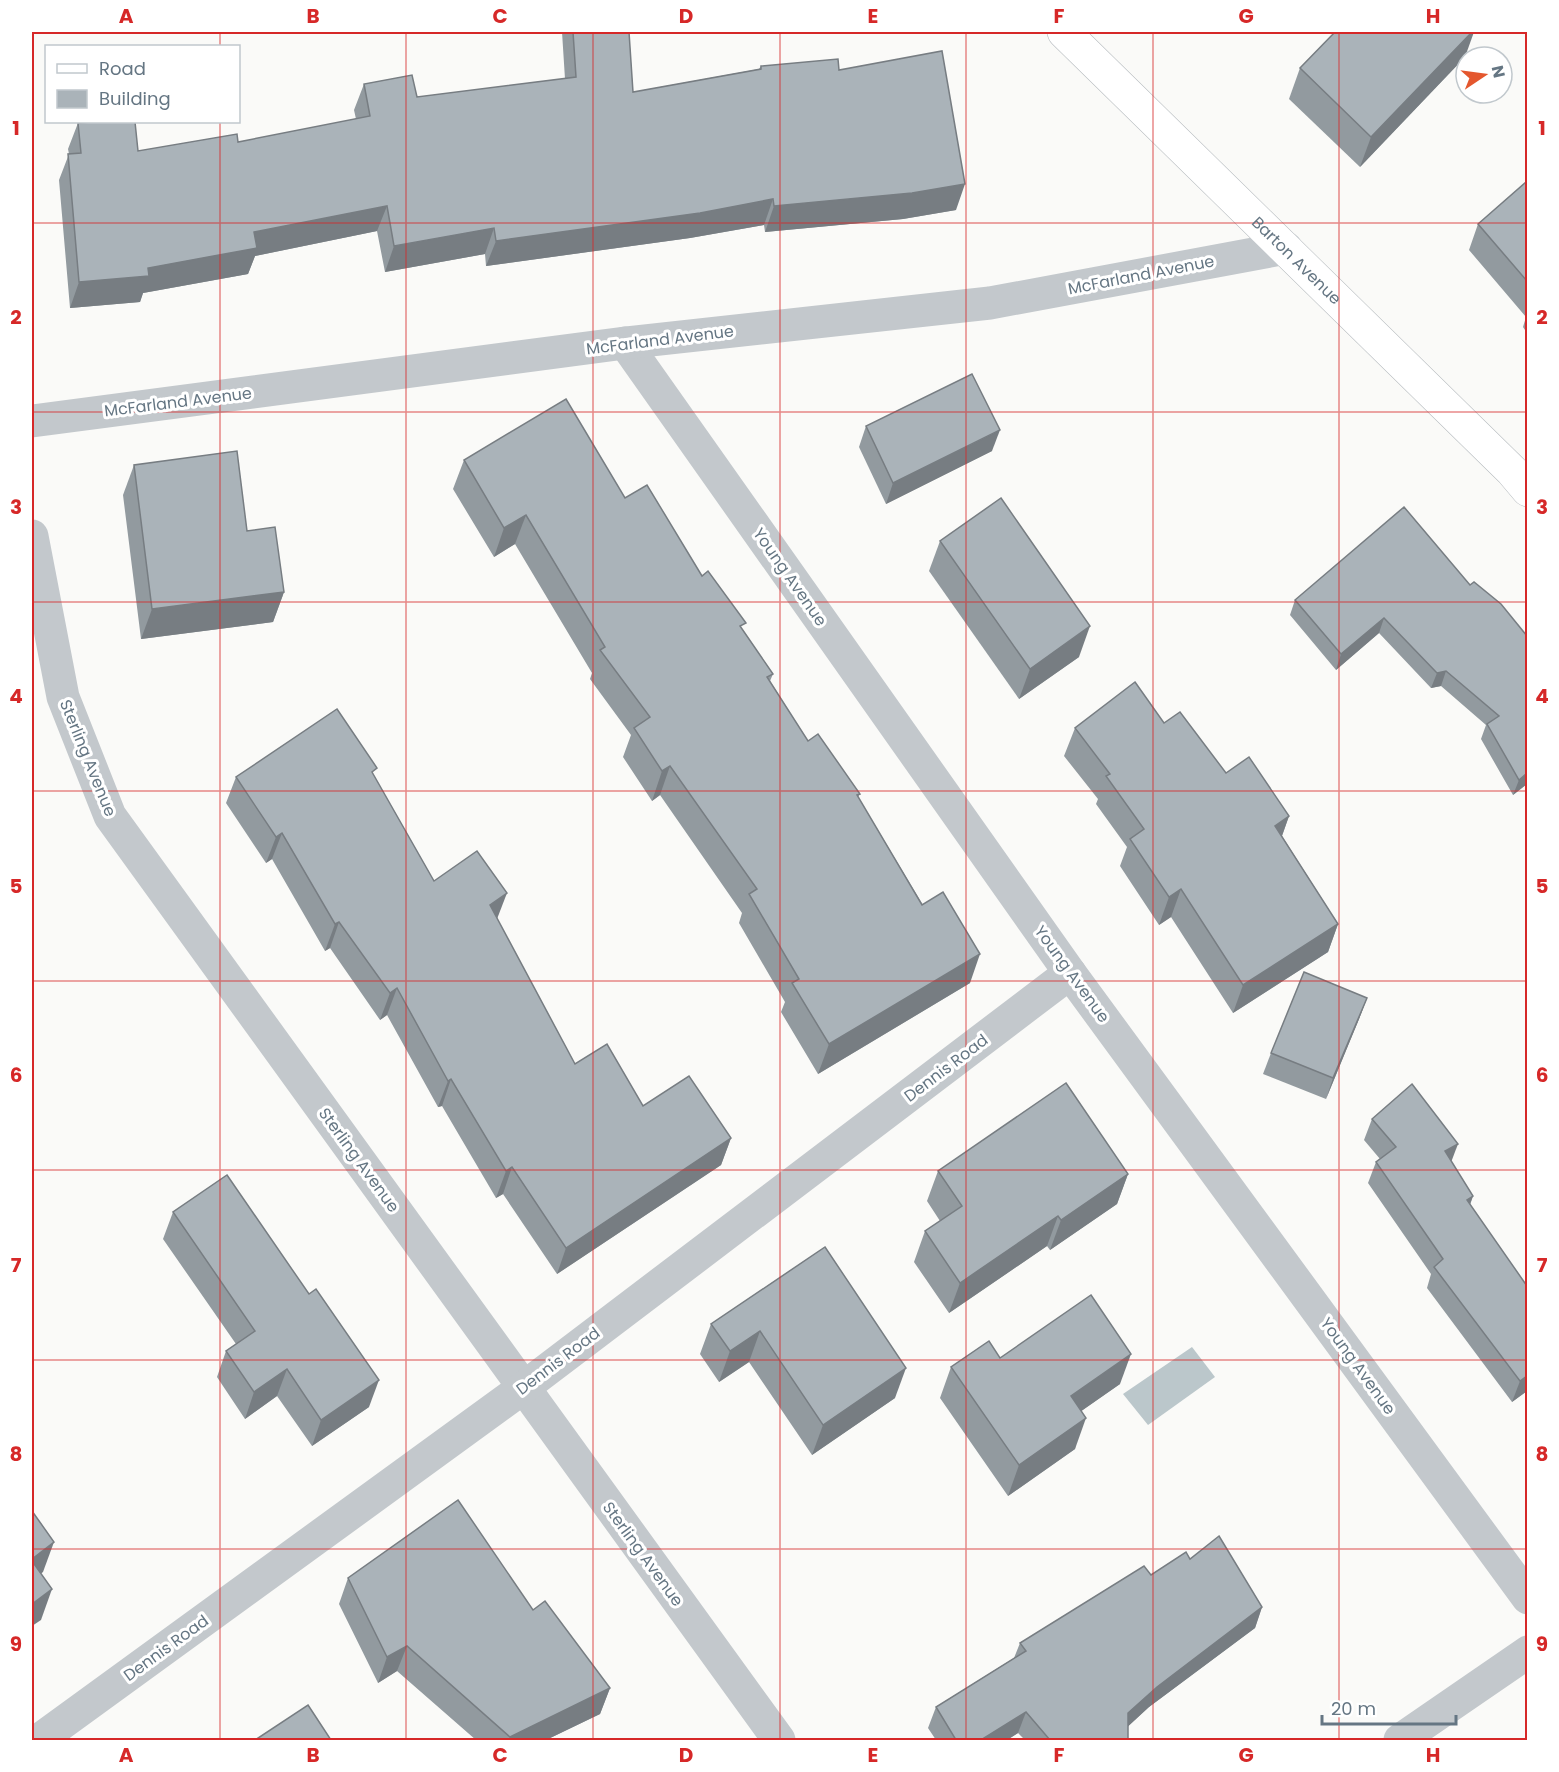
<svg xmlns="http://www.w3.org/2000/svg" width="1559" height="1772" font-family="Poppins,sans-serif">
  <rect width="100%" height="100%" fill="#fafaf8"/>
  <path fill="#bbc7cb" d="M1192,1347L1215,1377L1148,1425L1123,1394Z"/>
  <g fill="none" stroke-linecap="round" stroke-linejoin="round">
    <g stroke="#b5babe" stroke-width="34">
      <g id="major">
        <path id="s1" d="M1064,32L1512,471L1528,490"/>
      </g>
    </g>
    <g stroke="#c3c8cc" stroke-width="33">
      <path d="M625,343L1070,973L1528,1598"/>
      <path d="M32,421L625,343L990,303L1286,248"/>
      <path d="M32,536L63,697L110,816L779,1740"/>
      <path d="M39,1740L523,1388L1070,973"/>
      <path d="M1400,1740L1528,1652"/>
    </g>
    <use href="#major" stroke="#fff" stroke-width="33"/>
  </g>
  <g fill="#929a9f">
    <path d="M562,32H629L633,92L759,69L761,66L839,70L956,210L903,219L765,232L764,225L690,238L486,266L485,254L385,272L377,231L255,256L248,274L143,293L140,302L70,308L59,180L69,154L68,149L78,123L138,151L238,142L356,119L354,110L364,84L417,97L565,79Z"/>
    <path d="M1465,57L1360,167L1289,99L1300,68Z"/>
    <path d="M1527,181V333L1523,327L1526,317L1469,250L1478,224Z"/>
    <path d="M866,426L992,451L886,504L859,447Z"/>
    <path d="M464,460L625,498L702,576L743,630L773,674L770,681L808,741L860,794L858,797L970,983L818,1074L781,1012L785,1002L739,923L742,913L660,795L652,801L623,757L631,735L590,679L592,673L515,544L494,557L453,489Z"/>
    <path d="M134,465L247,531L284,592L273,622L141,639L123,495Z"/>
    <path d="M940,541L1079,657L1019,699L929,571Z"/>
    <path d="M1470,585L1527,784L1513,795L1481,739L1486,725L1441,686L1431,688L1379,633L1336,670L1290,615L1295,600Z"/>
    <path d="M1164,723L1226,773L1289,816L1282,836L1338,924L1328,952L1233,1013L1171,917L1159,925L1120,866L1127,847L1096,804L1098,799L1064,756L1075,728Z"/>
    <path d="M374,776L434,881L497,919L575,1064L643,1106L731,1138L721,1165L557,1274L503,1194L496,1198L442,1106L438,1107L387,1015L380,1020L330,948L325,951L272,859L266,863L226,803L236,777Z"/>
    <path d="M1367,998L1359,1019L1326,1099L1263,1074L1271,1053Z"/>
    <path d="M1372,1119L1451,1162L1473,1196L1470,1205L1527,1391L1512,1402L1427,1288L1431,1274L1368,1183L1376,1162L1380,1159L1364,1140Z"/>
    <path d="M938,1171L1128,1174L1117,1204L1050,1250L1047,1246L949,1313L914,1262L925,1231L940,1221L927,1201Z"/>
    <path d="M173,1212L369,1407L312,1446L277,1396L245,1419L217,1377L226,1351L236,1344L163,1239Z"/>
    <path d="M825,1247L895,1398L812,1455L749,1362L719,1382L700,1354L711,1324Z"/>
    <path d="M1000,1358L1120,1384L1081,1411L1075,1449L1008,1496L940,1398L951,1367Z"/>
    <path d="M1190,1559L1262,1607L1255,1628L1149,1707L1128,1726V1740H1025L1018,1733L1007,1740H936L928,1728L936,1707L1014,1658L1020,1643L1151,1575Z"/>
    <path d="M348,1578L533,1610L610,1688L600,1714L546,1740H476L397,1671L378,1683L339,1604Z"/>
  </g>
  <g fill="#777d82">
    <path d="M1472,32H1474L1465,57L1360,167L1371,137Z"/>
    <path d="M965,184L956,210L903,219L765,232L774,206Z"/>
    <path d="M773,199L764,225L690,238L486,266L496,241Z"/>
    <path d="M387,206L377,231L255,256L248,274L143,293L140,302L70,308L79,282L254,232Z"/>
    <path d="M494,228L485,254L385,272L394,246Z"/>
    <path d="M1000,430L992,451L886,504L893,483Z"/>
    <path d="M526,515L515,544L494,557L504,528Z"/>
    <path d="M284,592L273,622L141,639L152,609Z"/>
    <path d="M1384,618L1379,633L1336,670L1341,654Z"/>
    <path d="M1090,626L1079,657L1019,699L1030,669Z"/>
    <path d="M1446,671L1441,686L1431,688L1437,673Z"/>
    <path d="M670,766L660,795L652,801L662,771Z"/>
    <path d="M1527,773V784L1513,795L1519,780Z"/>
    <path d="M1289,816L1279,844L1275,826Z"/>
    <path d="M282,833L272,859L266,863L276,837Z"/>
    <path d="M1181,889L1171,917L1159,925L1169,897Z"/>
    <path d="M507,893L497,919L490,905Z"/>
    <path d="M339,922L330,948L325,951L335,924Z"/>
    <path d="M1338,924L1328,952L1233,1013L1243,985Z"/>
    <path d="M980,954L970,983L818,1074L829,1044Z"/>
    <path d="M397,988L387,1015L380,1020L390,993Z"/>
    <path d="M1367,998L1359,1019L1326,1099L1333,1078Z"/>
    <path d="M451,1079L442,1106L438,1107L448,1081Z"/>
    <path d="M731,1138L721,1165L557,1274L566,1248Z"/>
    <path d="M1458,1144L1450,1165L1445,1151Z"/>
    <path d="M512,1167L503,1194L496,1198L506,1171Z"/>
    <path d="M1128,1174L1117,1204L1050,1250L1061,1220Z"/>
    <path d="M1473,1196L1465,1217L1467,1200Z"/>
    <path d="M1058,1216L1047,1246L949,1313L960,1283Z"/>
    <path d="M760,1331L749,1362L719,1382L730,1351Z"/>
    <path d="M1131,1354L1120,1384L1060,1426L1071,1396Z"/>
    <path d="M906,1368L895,1398L812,1455L823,1425Z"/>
    <path d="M287,1369L277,1396L245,1419L254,1392Z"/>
    <path d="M1527,1376V1391L1512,1402L1520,1381Z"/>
    <path d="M379,1380L369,1407L312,1446L321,1420Z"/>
    <path d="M1086,1418L1075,1449L1008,1496L1019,1465Z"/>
    <path d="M54,1542L43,1572L32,1581V1559Z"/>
    <path d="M52,1589L41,1620L32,1626V1604Z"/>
    <path d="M1262,1607L1255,1628L1149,1707L1121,1733L1128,1713L1157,1687Z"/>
    <path d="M407,1646L397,1671L378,1683L387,1657Z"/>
    <path d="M610,1688L600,1714L546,1740H509L510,1737Z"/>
    <path d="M1026,1712L1018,1733L1007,1740H981Z"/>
  </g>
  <g fill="#aab3b9" stroke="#777d82" stroke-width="1.5">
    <path d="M573,32H629L633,92L761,69V66L838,59L839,70L942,51L965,184L912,193L774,206L773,199L700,213L496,241L494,228L394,246L387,206L254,232L257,248L148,268L149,276L79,282L68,154L81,153L78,123L92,122H135L138,151L237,134L238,142L370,116L364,84L412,75L417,97L576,77Z"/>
    <path d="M1335,32H1472L1371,137L1300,68Z"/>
    <path d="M1527,181V281L1478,224Z"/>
    <path d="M972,374L1000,430L893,483L866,426Z"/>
    <path d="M566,399L625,498L647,485L702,576L708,571L746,623L740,626L773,674L767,677L808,741L818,734L860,794L857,795L922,905L943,892L980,954L829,1044L792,983L799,979L749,894L757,889L670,766L662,771L634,728L650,717L600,650L605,647L526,515L504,528L464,460Z"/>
    <path d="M237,451L247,531L275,527L284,592L152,609L134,465Z"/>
    <path d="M1001,498L1090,626L1030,669L940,541Z"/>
    <path d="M1404,507L1470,585L1474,582L1501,604L1527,636V773L1519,780L1487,724L1499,716L1446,671L1437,673L1384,618L1341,654L1295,600Z"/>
    <path d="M1135,682L1164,723L1180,712L1226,773L1249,757L1289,816L1275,826L1338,924L1243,985L1181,889L1169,897L1130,839L1144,829L1106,776L1110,774L1075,728Z"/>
    <path d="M337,709L377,768L372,772L434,881L477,851L507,893L490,905L575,1064L607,1044L643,1106L689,1076L731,1138L566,1248L512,1167L506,1171L451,1079L448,1081L397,988L390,993L339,922L335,924L282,833L276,837L236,777Z"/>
    <path d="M1304,972L1367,998L1333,1078L1271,1053Z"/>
    <path d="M1066,1083L1128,1174L1061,1220L1058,1216L960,1283L925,1231L962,1206L938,1171Z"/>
    <path d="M1412,1084L1458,1144L1445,1151L1473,1196L1467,1200L1527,1286V1376L1520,1381L1434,1267L1443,1259L1376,1162L1396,1147L1372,1119Z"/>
    <path d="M227,1175L309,1294L316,1289L379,1380L321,1420L287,1369L254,1392L226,1351L255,1331L173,1212Z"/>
    <path d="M825,1247L906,1368L823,1425L760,1331L730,1351L711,1324Z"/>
    <path d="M1091,1295L1131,1354L1071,1396L1086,1418L1019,1465L951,1367L989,1341L1000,1358Z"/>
    <path d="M458,1500L533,1610L545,1601L610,1688L510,1737L407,1646L387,1657L348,1578Z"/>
    <path d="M32,1511L54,1542L32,1559Z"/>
    <path d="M1219,1536L1262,1607L1157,1687L1128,1713V1740H1050L1026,1712L981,1740H956L936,1707L1026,1651L1020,1643L1144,1566L1151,1575L1186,1552L1190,1559Z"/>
    <path d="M32,1561L52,1589L32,1604Z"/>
    <path d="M308,1705L331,1740H255Z"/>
  </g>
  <path fill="none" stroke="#d62828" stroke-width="1.5" stroke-opacity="0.55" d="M220,32V46M406,32V1740M593,32V1740M780,32V1740M966,32V1740M1153,32V1740M1339,32V1740M220,122V1740M32,223H1528M32,412H1528M32,602H1528M32,791H1528M32,981H1528M32,1170H1528M32,1360H1528M32,1549H1528"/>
  <g text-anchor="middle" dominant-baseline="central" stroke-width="6" stroke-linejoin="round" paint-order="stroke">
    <g font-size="16" fill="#657683" stroke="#fff">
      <text stroke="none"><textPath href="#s1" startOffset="326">Barton Avenue</textPath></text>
      <text transform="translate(1141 275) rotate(-11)">McFarland Avenue</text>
      <text transform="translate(660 340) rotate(-7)">McFarland Avenue</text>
      <text transform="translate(178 402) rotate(-7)">McFarland Avenue</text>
      <text transform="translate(790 577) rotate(55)">Young Avenue</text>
      <text transform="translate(88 758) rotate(68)">Sterling Avenue</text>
      <text transform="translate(1072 974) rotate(54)">Young Avenue</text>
      <text transform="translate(946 1068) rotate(-37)">Dennis Road</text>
      <text transform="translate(359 1160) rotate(54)">Sterling Avenue</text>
      <text transform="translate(558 1361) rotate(-37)">Dennis Road</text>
      <text transform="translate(1358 1366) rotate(54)">Young Avenue</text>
      <text transform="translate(643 1554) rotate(54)">Sterling Avenue</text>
      <text transform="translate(166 1648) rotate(-36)">Dennis Road</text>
    </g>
  </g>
  <rect width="1559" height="1772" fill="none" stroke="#ffffff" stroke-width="66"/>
  <rect x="45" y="45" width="195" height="78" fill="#ffffff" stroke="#c1c8cd" stroke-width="1.5"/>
  <rect x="57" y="64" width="30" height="9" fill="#ffffff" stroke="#c1c8cd" stroke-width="1.5"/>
  <text x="99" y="75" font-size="18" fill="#657683">Road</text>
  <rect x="57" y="90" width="30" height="18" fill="#aab3b9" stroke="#c1c8cd" stroke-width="1.5"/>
  <text x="99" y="105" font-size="18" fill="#657683">Building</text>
  <g transform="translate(1484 75) rotate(77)"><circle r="28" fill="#ffffff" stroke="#c1c8cd" stroke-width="1.5"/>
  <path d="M0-4.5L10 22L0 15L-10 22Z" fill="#e4572e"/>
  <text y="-9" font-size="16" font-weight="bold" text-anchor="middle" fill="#657683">N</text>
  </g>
  <path d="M1322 1715v9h134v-9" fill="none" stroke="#657683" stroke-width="3"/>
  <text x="1331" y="1715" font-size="18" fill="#657683" stroke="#ffffff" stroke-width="4.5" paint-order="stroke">20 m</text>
  <rect x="33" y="33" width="1493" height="1706" fill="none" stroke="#d62828" stroke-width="2"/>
  <g font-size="20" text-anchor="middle" font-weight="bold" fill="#d62828">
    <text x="126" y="23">A</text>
    <text x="313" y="23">B</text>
    <text x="500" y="23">C</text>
    <text x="686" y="23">D</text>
    <text x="873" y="23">E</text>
    <text x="1059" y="23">F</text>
    <text x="1246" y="23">G</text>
    <text x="1433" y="23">H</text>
    <text x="16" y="135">1</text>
    <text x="1542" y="135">1</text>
    <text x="16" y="324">2</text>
    <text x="1542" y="324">2</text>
    <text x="16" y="514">3</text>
    <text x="1542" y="514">3</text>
    <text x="16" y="703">4</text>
    <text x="1542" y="703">4</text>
    <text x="16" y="893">5</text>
    <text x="1542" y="893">5</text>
    <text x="16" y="1082">6</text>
    <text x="1542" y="1082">6</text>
    <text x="16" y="1272">7</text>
    <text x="1542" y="1272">7</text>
    <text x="16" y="1461">8</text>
    <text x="1542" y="1461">8</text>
    <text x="16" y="1651">9</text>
    <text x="1542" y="1651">9</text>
    <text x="126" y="1762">A</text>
    <text x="313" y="1762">B</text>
    <text x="500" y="1762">C</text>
    <text x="686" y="1762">D</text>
    <text x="873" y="1762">E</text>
    <text x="1059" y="1762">F</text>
    <text x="1246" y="1762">G</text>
    <text x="1433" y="1762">H</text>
  </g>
</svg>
